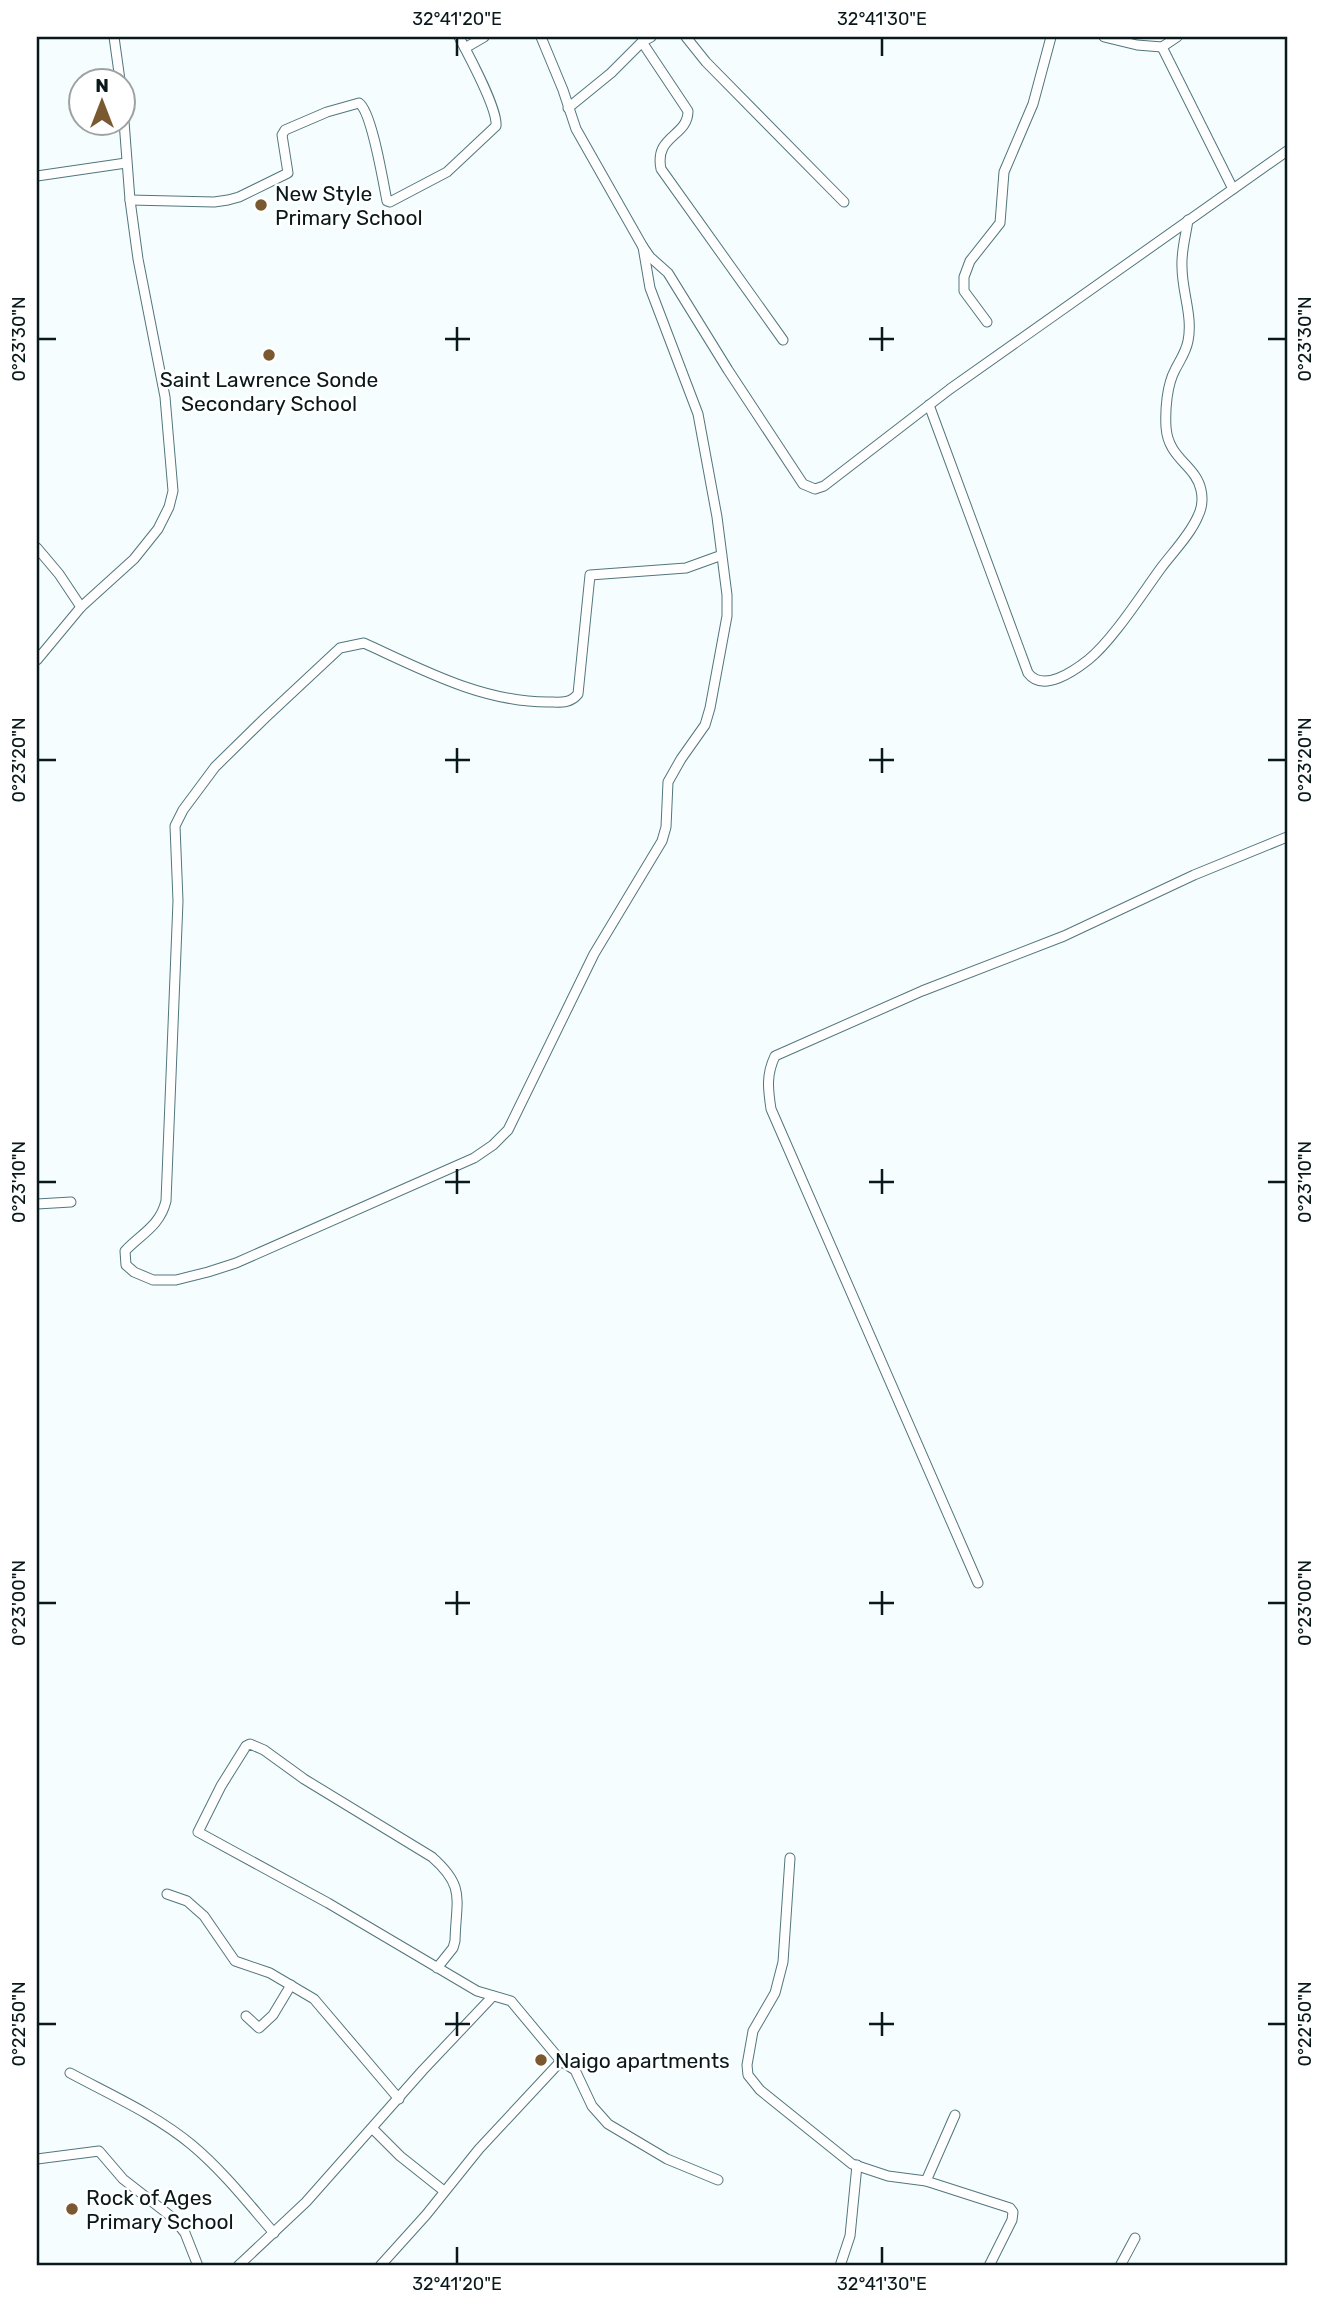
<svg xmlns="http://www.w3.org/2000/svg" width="1324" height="2303" font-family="Rubik,sans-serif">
  <rect width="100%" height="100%" fill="#f5fdff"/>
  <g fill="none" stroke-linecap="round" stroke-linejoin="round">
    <g stroke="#52767d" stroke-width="11">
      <g id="street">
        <path d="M114,37L120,80"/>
        <path d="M541,37L563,90L576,129L643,247L650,257L668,273L728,370L803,484L815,489L824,486L950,389L1287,151"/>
        <path d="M686,37L706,62L844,202"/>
        <path d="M1104,37L1137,45L1162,47L1177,37"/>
        <path d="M642,42L688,111C688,137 654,135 661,169L783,340"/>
        <path d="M1162,47L1233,189"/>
        <path d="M465,48L484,37"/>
        <path d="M568,108L611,73L642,42L651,37"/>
        <path d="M37,176L126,163"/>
        <path d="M130,200L214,202L228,200L239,197L288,173L282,135L285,130L327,112L359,103C372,112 383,182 387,201L390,202L447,172L496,126C498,109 468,54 459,37"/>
        <path d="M643,247L650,288L698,414L717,517L727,595V616L710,708L705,725L681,759L668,782L666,827L662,841L594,954L508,1130L493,1145L474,1158L236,1263L208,1272L176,1280H153L134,1272L126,1265L125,1251C141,1234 160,1226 166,1201L178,901L175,826L183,810L215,767L265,718L340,648L364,643C423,670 482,702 548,702C560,702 570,704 578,694L590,575L686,568L722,555"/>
        <path d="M987,322L964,291V277L970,261L1000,223L1004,172L1033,104L1051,37"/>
        <path d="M929,405L1028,673C1043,693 1074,671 1088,660C1112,641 1142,594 1161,568C1173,552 1190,535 1198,516C1202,508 1203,499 1201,490C1196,465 1168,459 1166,427C1165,409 1167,385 1175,370C1180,360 1186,352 1188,341C1193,316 1182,292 1182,267C1181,251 1186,235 1188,220"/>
        <path d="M37,548L59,574L81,607"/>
        <path d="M37,660L81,607L134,559L158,529L169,507L173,491L165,397L138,259L130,200L122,95"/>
        <path d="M37,1204L71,1202"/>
        <path d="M978,1583L771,1109C768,1089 766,1075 775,1056L922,991L1064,936L1194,875L1287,837"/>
        <path d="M790,1858L783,1962L775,1993L753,2031L747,2065L748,2075L760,2090L852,2164L888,2176L926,2181L1010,2208L1013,2212L1012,2220L989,2266"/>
        <path d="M167,1894L187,1901L204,1916L235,1961L270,1973L314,1999L399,2099"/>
        <path d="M437,1968L453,1948L455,1941C456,1899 466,1887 432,1857L304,1779L264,1750L250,1744L246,1746L221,1786L198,1832L328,1903L477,1991L511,2001L561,2061L575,2070L592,2106L608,2124L667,2159L718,2180"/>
        <path d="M246,2016L259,2028L273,2015L291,1985"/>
        <path d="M70,2073C111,2095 156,2115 192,2145C223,2171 248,2203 274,2233"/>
        <path d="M373,2129L400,2156L444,2191"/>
        <path d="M37,2159L99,2151L123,2179L173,2218L185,2233L198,2266"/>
        <path d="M926,2181L955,2115"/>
        <path d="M238,2266L306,2202L423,2070L493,1996"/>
        <path d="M380,2266L426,2215L479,2149L561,2061"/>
        <path d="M840,2266L850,2236L857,2165"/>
        <path d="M1120,2266L1135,2238"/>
      </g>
    </g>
    <use href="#street" stroke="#fff" stroke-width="9"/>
  </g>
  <path fill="none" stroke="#09181a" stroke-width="2.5" d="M457,38V56M882,38V56M457,327V351M882,327V351M38,339H56M445,339H470M869,339H894M1268,339H1286M457,748V773M882,748V773M38,760H56M445,760H470M869,760H894M1268,760H1286M457,1169V1194M882,1169V1194M38,1182H56M445,1182H470M869,1182H894M1268,1182H1286M457,1591V1615M882,1591V1615M38,1603H56M445,1603H470M869,1603H894M1268,1603H1286M457,2012V2036M882,2012V2036M38,2024H56M445,2024H470M869,2024H894M1268,2024H1286M457,2247V2264M882,2247V2264"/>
  <g fill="#7a5830" stroke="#fff" stroke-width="2.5">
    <circle cx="261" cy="205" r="7"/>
    <circle cx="269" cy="355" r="7"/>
    <circle cx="541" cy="2060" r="7"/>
    <circle cx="72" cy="2209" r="7"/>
  </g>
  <g text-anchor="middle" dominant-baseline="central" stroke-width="5" stroke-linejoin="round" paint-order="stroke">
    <g font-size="21" fill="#09181a" stroke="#fff" text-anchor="start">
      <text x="275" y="193">New Style<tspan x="275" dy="24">Primary School</tspan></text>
      <text x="269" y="379" text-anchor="middle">Saint Lawrence Sonde<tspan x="269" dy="24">Secondary School</tspan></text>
      <text x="555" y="2060">Naigo apartments</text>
      <text x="86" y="2197">Rock of Ages<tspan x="86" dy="24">Primary School</tspan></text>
    </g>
  </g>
  <rect width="1324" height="2303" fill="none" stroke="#ffffff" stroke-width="77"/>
  <g transform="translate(102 102)"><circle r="33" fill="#ffffff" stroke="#9da3a3" stroke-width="2"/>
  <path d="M0-5L12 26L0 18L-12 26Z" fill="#7a5830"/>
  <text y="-10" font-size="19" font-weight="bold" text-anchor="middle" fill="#09181a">N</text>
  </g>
  <rect x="38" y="38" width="1248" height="2226" fill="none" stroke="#09181a" stroke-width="2.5"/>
  <g font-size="18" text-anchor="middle" fill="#09181a">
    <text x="457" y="25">32°41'20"E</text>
    <text x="882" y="25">32°41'30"E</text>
    <text transform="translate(19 339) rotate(-90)" y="6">0°23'30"N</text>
    <text transform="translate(1305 339) rotate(-90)" y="6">0°23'30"N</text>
    <text transform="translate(19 760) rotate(-90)" y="6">0°23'20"N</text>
    <text transform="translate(1305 760) rotate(-90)" y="6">0°23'20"N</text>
    <text transform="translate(19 1182) rotate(-90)" y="6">0°23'10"N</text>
    <text transform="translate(1305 1182) rotate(-90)" y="6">0°23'10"N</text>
    <text transform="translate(19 1603) rotate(-90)" y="6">0°23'00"N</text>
    <text transform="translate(1305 1603) rotate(-90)" y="6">0°23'00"N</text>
    <text transform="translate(19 2024) rotate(-90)" y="6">0°22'50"N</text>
    <text transform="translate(1305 2024) rotate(-90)" y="6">0°22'50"N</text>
    <text x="457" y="2290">32°41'20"E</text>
    <text x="882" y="2290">32°41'30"E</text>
  </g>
</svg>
